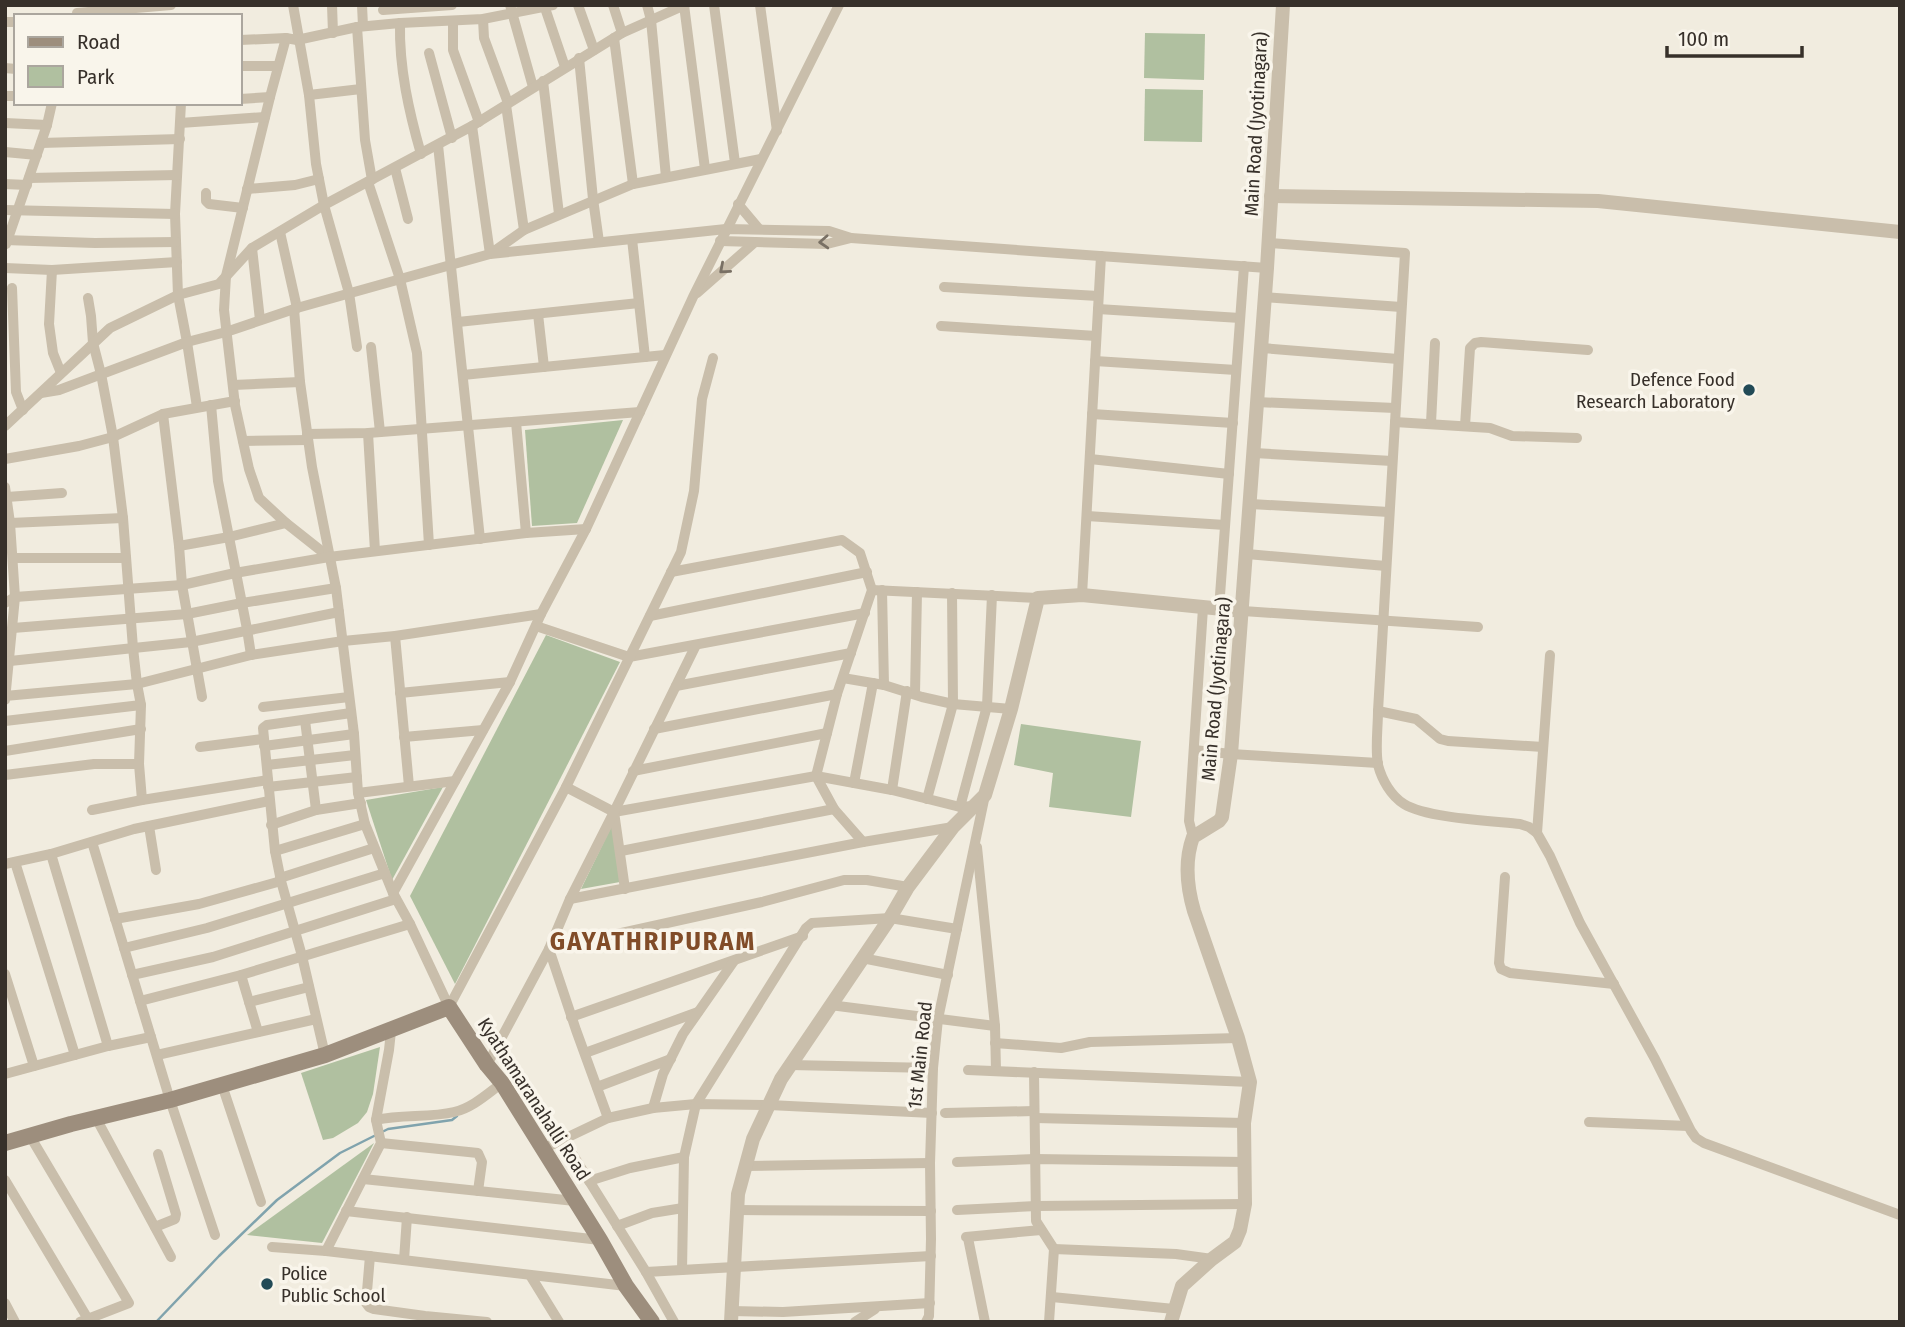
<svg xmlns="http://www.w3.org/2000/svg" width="1905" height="1327" font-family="'Fira Sans Condensed',sans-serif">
  <rect width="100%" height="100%" fill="#f1ecdf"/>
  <g fill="#b0c0a0">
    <path d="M1145,33L1205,34L1204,80L1144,78Z"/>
    <path d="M1145,89L1203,90L1202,142L1144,141Z"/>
    <path d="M623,420L577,523L532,526L525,430Z"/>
    <path d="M546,635L620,662L455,984L410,896Z"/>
    <path d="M1021,724L1141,741L1131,817L1049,807L1053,773L1014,765Z"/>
    <path d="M443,787L392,880L366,800Z"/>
    <path d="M614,821L620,882L581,889Z"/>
    <path d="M380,1047L373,1094L367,1112L358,1123L333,1138L323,1140L301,1073Z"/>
    <path d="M374,1143L322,1243L247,1235Z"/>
  </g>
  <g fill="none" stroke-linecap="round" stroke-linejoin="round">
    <g stroke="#80a3ad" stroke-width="2.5">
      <path d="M382,1132L388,1129L452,1120L457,1116"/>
      <path d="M156,1322L219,1256L277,1200L340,1153L376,1135"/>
    </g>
    <g stroke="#c9beab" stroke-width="10">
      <path d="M293,5L309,95L316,164L324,205L349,293L357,347"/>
      <path d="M332,5L333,33"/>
      <path d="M362,5L363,26"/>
      <path d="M510,5L533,87"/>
      <path d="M544,5L565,67"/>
      <path d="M578,5L594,50"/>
      <path d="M613,5L622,33"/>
      <path d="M647,5L651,20L666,177"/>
      <path d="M684,5L705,169"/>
      <path d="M714,5L735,163"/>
      <path d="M760,5L777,131"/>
      <path d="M383,10L452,5"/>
      <path d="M77,13L171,5"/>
      <path d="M483,19L484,38L508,103"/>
      <path d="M5,22H16"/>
      <path d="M453,22V50L479,122"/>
      <path d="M400,23C399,68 409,112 421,154"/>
      <path d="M357,27L365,140L372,180"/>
      <path d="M286,38L270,97L226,276L224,310L235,405L249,469L259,498L286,523L329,557"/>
      <path d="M614,38L633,184"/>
      <path d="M240,40L286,38L297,40L357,27L400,23L483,19L553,5"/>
      <path d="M429,53L452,138"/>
      <path d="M579,58L593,199L599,242"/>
      <path d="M240,66H278"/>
      <path d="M5,68L16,69"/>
      <path d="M543,81L559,214"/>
      <path d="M309,95L361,89"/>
      <path d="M5,96H16"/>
      <path d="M240,99L270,97"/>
      <path d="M181,103L175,214L178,295L187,342L197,407"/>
      <path d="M506,105L524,230"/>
      <path d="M5,123L47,125"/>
      <path d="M180,123L265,117"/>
      <path d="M472,126L490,254L524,230L633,184L761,159"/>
      <path d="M41,143L180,139"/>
      <path d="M438,145L480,539"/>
      <path d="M5,152L37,155"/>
      <path d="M395,168L408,219"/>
      <path d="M29,178L177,175"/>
      <path d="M368,182L400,279L417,353L429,545"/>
      <path d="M5,184L27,185"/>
      <path d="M247,189L295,185L319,179"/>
      <path d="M206,193V201L209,204L243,208"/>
      <path d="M738,204L759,229"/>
      <path d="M5,210L175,214"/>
      <path d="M280,232L297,308"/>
      <path d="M851,238L1267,268"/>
      <path d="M632,239L645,357"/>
      <path d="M5,240L95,243L176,242"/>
      <path d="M1269,243L1405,253L1378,711C1378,728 1375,748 1378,765C1382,780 1391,796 1404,804C1426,818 1492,821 1520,824L1529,827L1537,833L1550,856L1580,923L1655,1059L1691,1131L1696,1138L1704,1143L1900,1215"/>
      <path d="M6,244L47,125L52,103"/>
      <path d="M252,248L260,320"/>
      <path d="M5,268L52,270L177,262"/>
      <path d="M52,270L49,324L53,353L61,373"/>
      <path d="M944,287L1098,296"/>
      <path d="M12,288L16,392L23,410"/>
      <path d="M697,293L755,242"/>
      <path d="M1264,297L1401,307"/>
      <path d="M88,298L91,316L93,343L101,374L113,437L123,518L133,648L137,684L141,705L139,764L142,800"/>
      <path d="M294,309L300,382L312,467L336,588L354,734L358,793L365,824L393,893L410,924L449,1007"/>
      <path d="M1098,309L1240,318"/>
      <path d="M538,314L544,367"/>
      <path d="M458,322L639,303"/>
      <path d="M941,326L1096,336"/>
      <path d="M371,347L380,432"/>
      <path d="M1262,348L1398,359"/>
      <path d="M1095,361L1236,370"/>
      <path d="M463,375L665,355"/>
      <path d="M233,385L300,382"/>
      <path d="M41,393L59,390L187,342L226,332L297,308L490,254L726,229L829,231L851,238L827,244L720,241"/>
      <path d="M1257,402L1395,408"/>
      <path d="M211,405L218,481L247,629L251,655"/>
      <path d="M163,414L179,546L182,585L202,697"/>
      <path d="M1092,414L1233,423"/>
      <path d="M516,422L526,533"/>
      <path d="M1395,422L1490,428L1512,436L1577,438"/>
      <path d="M1431,423L1435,343"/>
      <path d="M5,426L110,328L178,295L219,284L252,248L324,205L472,126L622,33L685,5"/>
      <path d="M1465,426L1470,348L1475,343L1481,342L1588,350"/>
      <path d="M368,433L375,551"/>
      <path d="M307,434L368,433L640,412"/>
      <path d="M243,441L308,440"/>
      <path d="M1254,453L1392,461"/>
      <path d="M5,459L79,446L113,437L163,414L235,401"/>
      <path d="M1090,459L1229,474"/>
      <path d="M5,487L10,523L15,597L5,700"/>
      <path d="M7,497L62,493"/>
      <path d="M1251,504L1389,512"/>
      <path d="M1087,516L1225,525"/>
      <path d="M10,523L123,518"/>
      <path d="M179,546L229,537L286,523"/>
      <path d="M1247,554L1386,566"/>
      <path d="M13,558H126"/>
      <path d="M671,572L842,540L860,553L872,590L837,694L816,776L834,809L863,842"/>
      <path d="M872,590L1038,598"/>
      <path d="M882,590L884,685"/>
      <path d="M1082,595L1101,256"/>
      <path d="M5,603L15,597L182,585L235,573L329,557L526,533L586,529"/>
      <path d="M1219,609L1244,266"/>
      <path d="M1243,611L1478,627"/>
      <path d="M650,616L867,572"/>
      <path d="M536,626L629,657L865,613"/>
      <path d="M13,628L187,614L242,603L336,588"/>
      <path d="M395,636L409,786"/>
      <path d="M10,661L191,642L339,612"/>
      <path d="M843,678L884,685L922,697L953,704L1011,709"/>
      <path d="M676,686L851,653"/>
      <path d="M400,693L510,682"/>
      <path d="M915,694L917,592"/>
      <path d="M5,696L137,684L251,655L343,641L395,636L541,614"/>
      <path d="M263,707L349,697"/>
      <path d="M1378,711L1416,719L1440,739L1448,741L1543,747"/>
      <path d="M305,720L316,810"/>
      <path d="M5,721L141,705"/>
      <path d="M654,729L837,694"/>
      <path d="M404,737L483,730"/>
      <path d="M264,746L354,734"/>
      <path d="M200,747L263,739"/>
      <path d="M1194,750L1231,754L1378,763"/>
      <path d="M5,751L141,729"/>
      <path d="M267,765L355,755"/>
      <path d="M633,771L827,733"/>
      <path d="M5,775L94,764H139"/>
      <path d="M854,783L873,683"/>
      <path d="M268,787L357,777"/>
      <path d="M566,787L614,812L816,776L892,790L960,807L973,806"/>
      <path d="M892,790L907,691"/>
      <path d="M358,793L455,781"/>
      <path d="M927,799L953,704L952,593"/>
      <path d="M960,807L987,706L992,595"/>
      <path d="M92,810L142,800L268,780"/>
      <path d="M614,812L625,889"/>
      <path d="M271,825L316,810L361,803"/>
      <path d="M149,826L156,870"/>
      <path d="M1537,833L1550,655"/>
      <path d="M1193,837L1189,821L1203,608"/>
      <path d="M92,842L170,1100L215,1235"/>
      <path d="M977,847L995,1026L996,1071"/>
      <path d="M275,851L365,824"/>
      <path d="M621,851L834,809"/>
      <path d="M51,854L108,1046"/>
      <path d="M15,862L75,1055"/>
      <path d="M5,864L51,854L134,829L269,801"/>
      <path d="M1505,877L1499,963L1501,969L1510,973L1614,984"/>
      <path d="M280,878L374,848"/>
      <path d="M393,893L510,682L541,614L586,529L693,297L839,5"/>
      <path d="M570,899L863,842L953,827"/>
      <path d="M115,919L199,904L281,881"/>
      <path d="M124,948L207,928L385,873"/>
      <path d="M862,958L948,975"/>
      <path d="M5,974L34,1066"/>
      <path d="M132,975L213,957L396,899"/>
      <path d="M241,975L258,1032"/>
      <path d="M140,1001L241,975L410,924"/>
      <path d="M249,1002L309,987"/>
      <path d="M830,1005L995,1026"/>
      <path d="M449,1007L566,787L681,552L694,491L702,399L713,358"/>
      <path d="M571,1017L803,936"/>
      <path d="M995,1043L1061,1048L1090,1042L1238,1038"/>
      <path d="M585,1053L698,1012"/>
      <path d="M157,1055L316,1019"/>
      <path d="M325,1055L302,956L281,881L275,851L263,728L267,725L351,713"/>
      <path d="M487,1065L549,949L570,899L614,812L696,645"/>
      <path d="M790,1065L933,1068"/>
      <path d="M968,1070L1250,1082"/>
      <path d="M1034,1072L1036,1221L1054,1249L1049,1322"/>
      <path d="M5,1074L108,1046L151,1037"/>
      <path d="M222,1085L261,1202"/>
      <path d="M597,1087L671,1059"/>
      <path d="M653,1108L663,1074L683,1034L734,961"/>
      <path d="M945,1113L1034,1111"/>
      <path d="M96,1118L171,1257"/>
      <path d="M608,1118L576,1030L549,949L762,902L844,880H867L908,887"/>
      <path d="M1035,1118L1244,1123"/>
      <path d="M376,1120C402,1114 429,1118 454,1112C472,1108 487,1094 502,1083"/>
      <path d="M1589,1122L1688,1126"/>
      <path d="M30,1136L129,1303L80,1322"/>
      <path d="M563,1139L646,1272L674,1322"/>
      <path d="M381,1143L478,1153L482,1162L478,1191"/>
      <path d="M543,1149L608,1118L653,1108L696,1104L769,1105L932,1113"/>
      <path d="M957,1162L1035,1159L1245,1162"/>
      <path d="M746,1166L930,1163"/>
      <path d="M363,1179L575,1201"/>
      <path d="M5,1180L88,1319"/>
      <path d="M589,1181L630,1168L684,1157"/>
      <path d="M737,1210L931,1211"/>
      <path d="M957,1210L1036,1206L1245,1204"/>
      <path d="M346,1211L600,1240"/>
      <path d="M617,1226L652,1213L683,1208"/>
      <path d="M155,1227L175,1219L176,1214L158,1154"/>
      <path d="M966,1237L1041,1230"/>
      <path d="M968,1238L985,1322"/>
      <path d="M272,1247L326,1251L626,1286"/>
      <path d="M1054,1249L1176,1254L1212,1259"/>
      <path d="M326,1251L381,1143L376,1120L389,1050L391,1031"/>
      <path d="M370,1256L366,1303L369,1307L374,1309L425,1316L487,1322"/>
      <path d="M404,1260L407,1217"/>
      <path d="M682,1270L684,1157L696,1104L806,928L812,923L890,918L957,929"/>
      <path d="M646,1272L931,1256"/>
      <path d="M530,1275L559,1322"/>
      <path d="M1052,1297L1174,1309"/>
      <path d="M5,1303L15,1322"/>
      <path d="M732,1311L783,1312L930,1303"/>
      <path d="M855,1322L875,1309"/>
      <path d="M926,1322L929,1316L931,1239L930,1163L933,1068L938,1019L985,795"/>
    </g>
    <g stroke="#c9beab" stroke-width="14">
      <path d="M1271,196L1598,201L1900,232"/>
      <path d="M731,1322L738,1194L753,1139L781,1079L890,918L908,887L953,827L985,795L1011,709L1038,598L1082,595L1243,611"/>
      <path d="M1171,1322L1182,1286L1212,1259L1235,1242L1240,1230L1245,1204L1244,1123L1250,1082L1238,1038L1194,911C1187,887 1184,862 1193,837L1219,821L1222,817L1231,754L1267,268L1283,5"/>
    </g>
    <path stroke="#9d8e7d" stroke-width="16" d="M5,1143L71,1124L170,1100L325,1055L449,1007L487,1065L502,1083L600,1240L626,1286L652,1322"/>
  </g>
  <defs><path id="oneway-chevron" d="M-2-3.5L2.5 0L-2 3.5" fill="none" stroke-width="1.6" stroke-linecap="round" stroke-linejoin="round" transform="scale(1.75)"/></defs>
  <g stroke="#797064">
    <use href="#oneway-chevron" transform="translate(824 242) rotate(177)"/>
    <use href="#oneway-chevron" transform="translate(724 269) rotate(139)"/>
  </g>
  <g fill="#224a56" stroke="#f9f5eb" stroke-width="2.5">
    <circle cx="1749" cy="390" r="7"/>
    <circle cx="267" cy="1284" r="7"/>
  </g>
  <g text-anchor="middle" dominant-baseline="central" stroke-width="7" stroke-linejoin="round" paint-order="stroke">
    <g font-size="19" fill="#37302a" stroke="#f9f5eb">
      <text transform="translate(1256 124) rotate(-87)">Main Road (Jyotinagara)</text>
      <text transform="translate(1216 689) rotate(-85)">Main Road (Jyotinagara)</text>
      <text transform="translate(920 1055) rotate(-84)">1st Main Road</text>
      <text transform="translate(534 1099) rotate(57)">Kyathamaranahalli Road</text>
    </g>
    <g font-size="19" fill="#37302a" stroke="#f9f5eb" text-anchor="end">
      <text x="1735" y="379">Defence Food<tspan x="1735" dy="22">Research Laboratory</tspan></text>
      <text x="281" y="1273" text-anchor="start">Police<tspan x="281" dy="22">Public School</tspan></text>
    </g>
    <g font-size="26" font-weight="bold" letter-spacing="2" fill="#814c28" stroke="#f9f5eb">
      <text x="653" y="941">GAYATHRIPURAM</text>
    </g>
  </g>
  <rect width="1905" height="1327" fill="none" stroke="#37302a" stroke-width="14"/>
  <rect x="14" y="14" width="228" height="91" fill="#f9f5eb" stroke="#aba69e" stroke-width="2"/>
  <rect x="28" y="37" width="35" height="10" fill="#9d8e7d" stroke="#aba69e" stroke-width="2"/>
  <text x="77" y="49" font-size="21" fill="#37302a">Road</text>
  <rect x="28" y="66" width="35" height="21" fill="#b0c0a0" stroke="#aba69e" stroke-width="2"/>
  <text x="77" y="84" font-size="21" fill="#37302a">Park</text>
  <path d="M1667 46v10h135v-10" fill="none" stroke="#37302a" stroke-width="3.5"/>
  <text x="1678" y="46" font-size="21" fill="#37302a" stroke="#f9f5eb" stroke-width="5" paint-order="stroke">100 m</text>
</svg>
